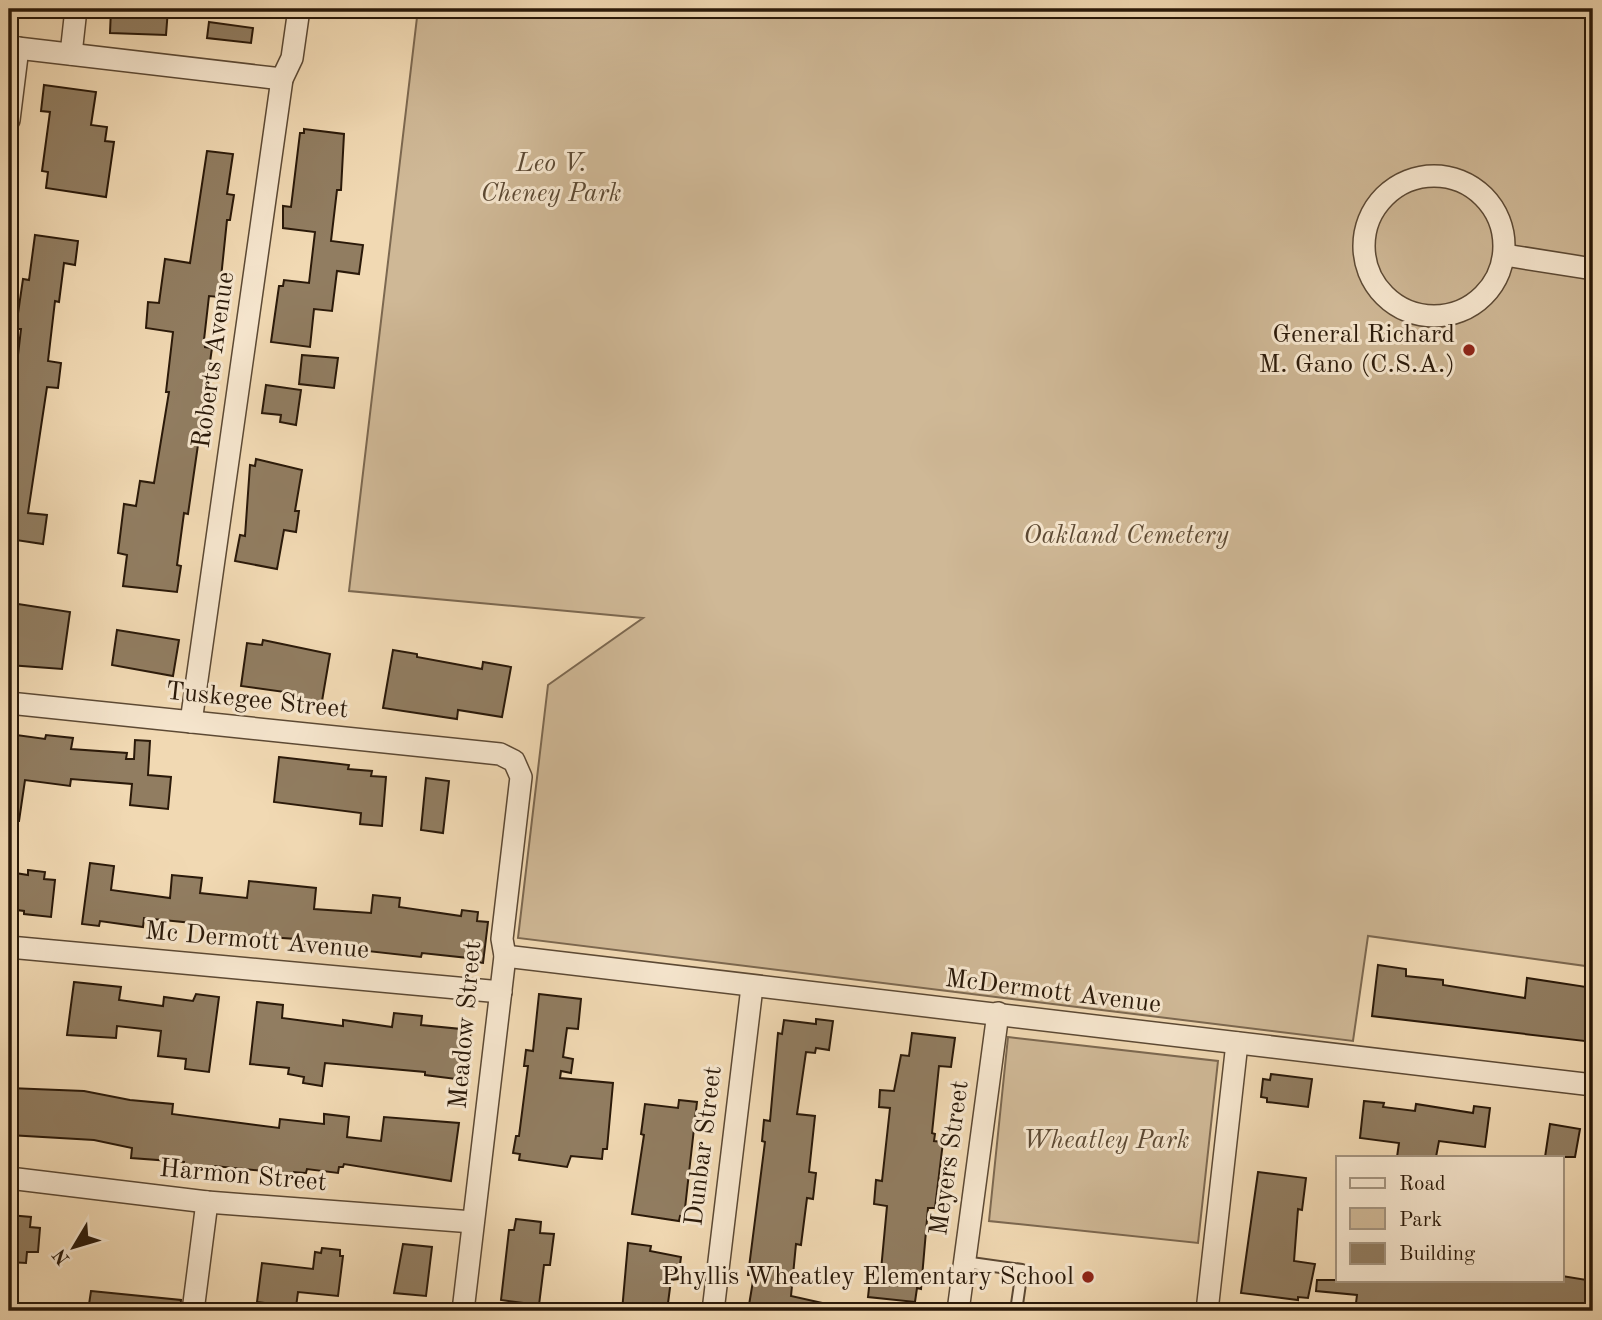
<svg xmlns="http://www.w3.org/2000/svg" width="1602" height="1320" font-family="'Old Standard TT',serif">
  <rect width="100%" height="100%" fill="#f1d9b3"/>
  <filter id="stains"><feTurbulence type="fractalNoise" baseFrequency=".00286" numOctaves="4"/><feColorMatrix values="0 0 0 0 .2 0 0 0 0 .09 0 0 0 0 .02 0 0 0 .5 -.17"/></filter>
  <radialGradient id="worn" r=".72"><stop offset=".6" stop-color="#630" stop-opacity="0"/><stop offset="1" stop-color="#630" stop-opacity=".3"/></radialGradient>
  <g fill="#cfb896" stroke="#7c6850" stroke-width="2">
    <path d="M418,9H1593V967L1368,936L1353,1041L518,938L548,685L643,618L349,591Z"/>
    <path d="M1008,1037L1218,1061L1198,1243L989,1221Z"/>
  </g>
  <g fill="#917d61" stroke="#2a1909" stroke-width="2">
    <path d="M111,9H168L166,35L110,33Z"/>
    <path d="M209,22L253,28L251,43L207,38Z"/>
    <path d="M44,85L96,92L91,125L107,127L105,141L114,142L106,197L46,188L48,172L42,171L50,112L41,111Z"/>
    <path d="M304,129L344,134L341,190H337L331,241L363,245L359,274L337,271L332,311L314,309L310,347L271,342L279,286H283L284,280L309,283L315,232L283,228V206L291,207L300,133H304Z"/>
    <path d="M207,151L233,154L227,194L234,195L230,220H227L219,297L209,296L204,340L205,347L212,348L188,514L184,513L177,565L181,566L177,592L123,586L127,555L118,553L124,504L136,506L140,481L154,483L169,392H166L173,332L146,328L148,302L159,303L165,259L190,263Z"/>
    <path d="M35,235L78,241L75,265L64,263L59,302L55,301L48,361L61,363L58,388L47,387L28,513L47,515L43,544L9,539L11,500H9V395L16,372L21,329H17V320L23,279L29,280Z"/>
    <path d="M302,355L338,358L334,388L299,384Z"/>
    <path d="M266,385L301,390L296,425L280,422L281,415L262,413Z"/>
    <path d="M256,459L302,470L295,511H299L296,532L284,530L277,569L235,561L240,535L245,536L250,465L255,466Z"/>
    <path d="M18,604L70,612L62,669L9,665Z"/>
    <path d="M117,630L179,640L173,676L112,665Z"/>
    <path d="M263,640L330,654L321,707L303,704V698L291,696L292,693L241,686L247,643L262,645Z"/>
    <path d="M393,650L417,654V657L482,669L483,662L511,667L502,717L458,710L457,719L383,708Z"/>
    <path d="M9,734L45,739L46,735L73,738L71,749L127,753L126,759H134L135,740L150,741L148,775L171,777L168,809L130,805L132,784L71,779L70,786L25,780L19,821H9Z"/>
    <path d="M279,757L349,765L348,769L372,771L371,776L386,777L382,826L360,824L361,813L274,802Z"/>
    <path d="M426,778L449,781L443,833L421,830Z"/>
    <path d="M90,863L114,866L111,890L170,898L172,875L202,878L200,893L247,898L249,881L316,888L314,909L371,913L373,895L400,898L399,907L461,916L462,910L478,912L477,921L488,922L483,963L468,961V958L422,953L421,957L295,943L296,939L201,932L202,924L144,918L143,927L100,921L99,926L82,924Z"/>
    <path d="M28,870L45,872L44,879L55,880L51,917L24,914V911L9,909V872L28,875Z"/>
    <path d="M1378,965L1406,969V976L1443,980V985L1525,998L1527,978L1593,988V1042L1372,1016Z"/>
    <path d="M74,982L121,987L119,1000L163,1006L164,997L193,1001L196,994L219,997L209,1072L185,1069L186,1059L158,1056L161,1031L117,1026L116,1038L67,1035Z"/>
    <path d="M539,994L581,999L578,1029L567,1028L563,1057L573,1059L571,1073L561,1071L560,1078L613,1083L607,1149H603L602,1159L571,1156L567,1167L519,1160L520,1154L513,1153L516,1136H519L528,1066H524L526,1050L533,1051Z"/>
    <path d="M257,1002L283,1005L282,1018L343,1026V1020L392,1027L394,1013L422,1016L421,1025L471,1030L464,1080L425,1075V1072L325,1063L322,1086L303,1083L304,1077L288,1074L289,1068L250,1064Z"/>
    <path d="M816,1019L833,1021L829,1050L816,1048L815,1053L806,1052L797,1114L815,1116L809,1172L816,1173L813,1199L807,1198L801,1245L796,1244L791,1296L827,1304L826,1311H748L754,1275H748L765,1142L762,1141L764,1120L770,1121L778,1033L782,1034L784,1020L816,1024Z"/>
    <path d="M912,1033L955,1038L951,1067L939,1066L932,1133L935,1134L934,1141L943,1142L935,1208H928L921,1289L917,1288L915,1302L868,1297L871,1269L881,1270L887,1206L874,1204L876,1180L882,1181L890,1108L879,1107L880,1090L894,1091L901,1055L909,1056Z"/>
    <path d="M1271,1074L1312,1079L1308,1107L1267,1102V1098L1261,1097L1263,1079L1270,1080Z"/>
    <path d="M9,1088L84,1091L130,1100L173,1104L172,1114L279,1128L280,1119L324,1124V1114L349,1117L347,1137L381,1141L384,1117L459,1123L451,1181L344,1164L343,1167H339L338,1173L307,1169L306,1173L294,1172V1174L215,1166L214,1172L183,1169L184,1162L131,1158L132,1148L94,1140L9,1135Z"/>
    <path d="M679,1100L697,1102L684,1217L680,1216L679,1221L632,1214L644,1135L641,1134L645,1104L678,1108Z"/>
    <path d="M1364,1101L1384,1103L1383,1107L1415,1111L1416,1104L1473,1113L1474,1106L1490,1108L1485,1147L1439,1141L1436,1157H1397L1399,1143L1360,1138Z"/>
    <path d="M1550,1124L1580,1129L1575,1157H1545Z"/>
    <path d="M1258,1172L1306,1178L1302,1210L1298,1209L1294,1261L1315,1264L1308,1298L1298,1297V1300L1241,1293Z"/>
    <path d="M9,1215L31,1217L30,1227L40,1228L38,1252H27L26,1263L9,1262Z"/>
    <path d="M516,1219L541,1222L540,1233L554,1234L550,1265H544L539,1305L501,1300L509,1230H514Z"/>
    <path d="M628,1243L651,1246L650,1251L681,1257L678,1279L671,1280L667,1311H622Z"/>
    <path d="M403,1244L432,1247L426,1296L394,1293Z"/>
    <path d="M322,1248L340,1250V1256H343L338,1296L298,1292L296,1307L257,1302L262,1263L313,1269L315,1252L321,1253Z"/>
    <path d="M1562,1276L1593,1281V1311L1411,1309L1356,1303L1357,1295L1316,1291L1317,1280H1562Z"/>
    <path d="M91,1291L181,1300L180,1311H88Z"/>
  </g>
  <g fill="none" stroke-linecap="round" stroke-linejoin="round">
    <g stroke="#5c4934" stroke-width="14">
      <path id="lane" d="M964,1262L1022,1270L1016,1311"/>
    </g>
    <g stroke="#5c4934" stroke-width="24">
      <g id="street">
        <path d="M9,47L282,79"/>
        <path d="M71,54L76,9"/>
        <path d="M9,120L18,48"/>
        <circle cx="1434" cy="246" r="70"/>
        <path d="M1505,255L1593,269"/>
        <path d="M9,703L500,754L514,761L521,777L502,939L505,956L463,1311"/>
        <path d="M191,722L282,79L292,58L299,9"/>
        <path d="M9,947L501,992"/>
        <path d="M505,956L1593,1085"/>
        <path d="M9,1178L207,1202L473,1222"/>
        <path d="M193,1311L207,1202"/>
        <path d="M713,1311L752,987"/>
        <path d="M958,1311L998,1013"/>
        <path d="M1207,1311L1237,1043"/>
      </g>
    </g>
    <use href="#lane" stroke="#f6e6ce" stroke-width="10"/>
    <use href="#street" stroke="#f6e6ce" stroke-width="21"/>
  </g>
  <g fill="#8f2418" stroke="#f6e6ce" stroke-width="2.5">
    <circle cx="1469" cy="350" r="7"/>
    <circle cx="1088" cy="1277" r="7"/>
  </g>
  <g text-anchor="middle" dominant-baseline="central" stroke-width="6" stroke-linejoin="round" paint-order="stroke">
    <g font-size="26" font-style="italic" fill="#5c4933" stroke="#f6e6ce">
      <text x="551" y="164">Leo V.<tspan x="551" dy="30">Cheney Park</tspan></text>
      <text x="1126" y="536">Oakland Cemetery</text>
      <text x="1106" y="1141">Wheatley Park</text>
    </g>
    <g font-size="26" fill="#2a1909" stroke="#f6e6ce" text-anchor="end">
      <text x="1455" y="335">General Richard<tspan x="1455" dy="30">M. Gano (C.S.A.)</tspan></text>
      <text x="1074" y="1277">Phyllis Wheatley Elementary School</text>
    </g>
    <g font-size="26" fill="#2a1909" stroke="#f6e6ce">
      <text transform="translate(214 360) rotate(-82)">Roberts Avenue</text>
      <text transform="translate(257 701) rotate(6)">Tuskegee Street</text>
      <text transform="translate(257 941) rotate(5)">Mc Dermott Avenue</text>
      <text transform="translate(1053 992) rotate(7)">McDermott Avenue</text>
      <text transform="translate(466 1025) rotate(-85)">Meadow Street</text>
      <text transform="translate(704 1146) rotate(-83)">Dunbar Street</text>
      <text transform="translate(950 1158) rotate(-82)">Meyers Street</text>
      <text transform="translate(243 1176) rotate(5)">Harmon Street</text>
    </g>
  </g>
  <rect width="1602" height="1320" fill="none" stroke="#f1d9b3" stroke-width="35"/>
  <rect x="10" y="10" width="1581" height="1299" fill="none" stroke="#2a1909" stroke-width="3.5"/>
  <rect x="18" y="18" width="1567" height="1285" fill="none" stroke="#2a1909" stroke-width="2"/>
  <rect x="1336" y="1156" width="228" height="126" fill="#f6e6ce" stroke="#a4947f" stroke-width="2"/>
  <rect x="1350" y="1178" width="35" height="10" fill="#f6e6ce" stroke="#a4947f" stroke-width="2"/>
  <text x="1399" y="1190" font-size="21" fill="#2a1909">Road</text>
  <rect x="1350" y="1208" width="35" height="21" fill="#cfb896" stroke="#a4947f" stroke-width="2"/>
  <text x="1399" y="1226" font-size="21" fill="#2a1909">Park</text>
  <rect x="1350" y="1243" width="35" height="21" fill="#917d61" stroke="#a4947f" stroke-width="2"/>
  <text x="1399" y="1260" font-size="21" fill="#2a1909">Building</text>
  <g transform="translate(74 1247) rotate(232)" stroke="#f6e6ce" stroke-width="5" paint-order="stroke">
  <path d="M0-5L12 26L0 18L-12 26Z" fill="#2a1909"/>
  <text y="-10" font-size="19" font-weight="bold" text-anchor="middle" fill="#2a1909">N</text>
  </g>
  <rect width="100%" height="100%" filter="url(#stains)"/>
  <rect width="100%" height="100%" fill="url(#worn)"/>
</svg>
